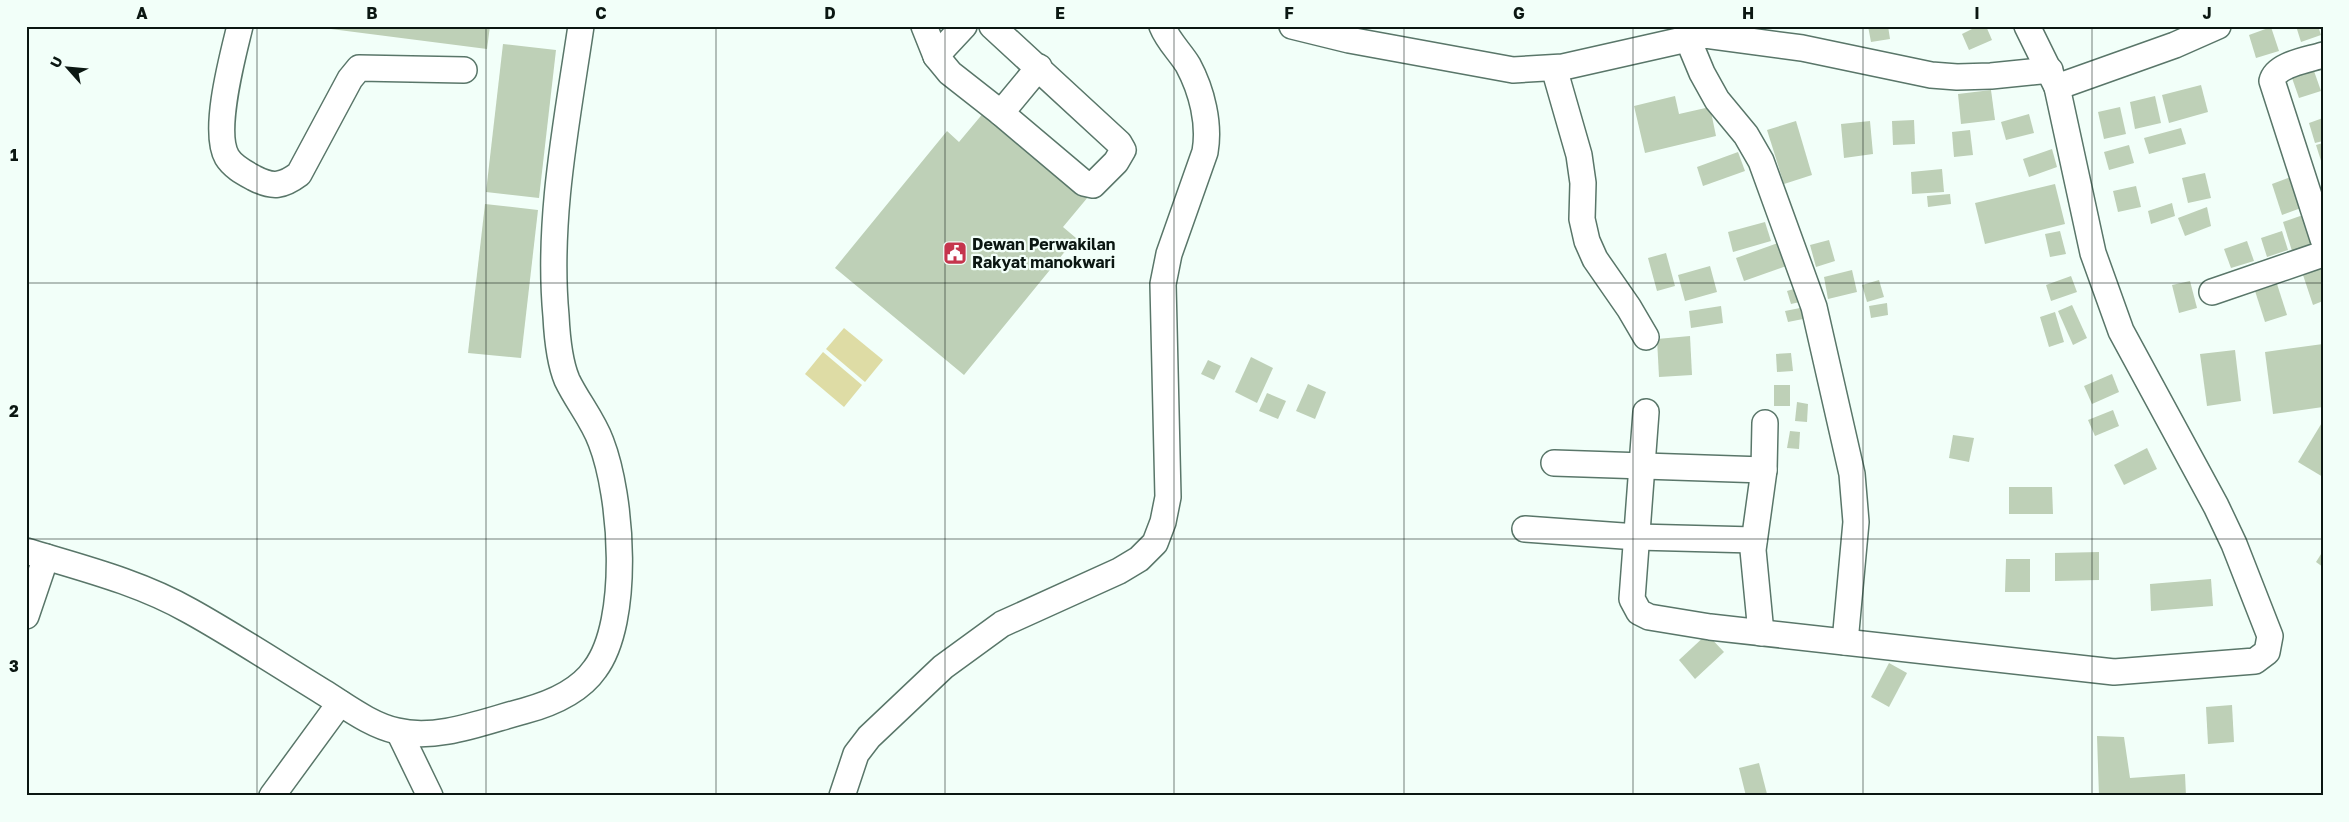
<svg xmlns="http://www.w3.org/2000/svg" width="2349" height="822" font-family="'Golos Text',sans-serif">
  <rect width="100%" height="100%" fill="#f2fff9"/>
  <g fill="#dedca5">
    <path d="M844,328L883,360L865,382L826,349Z"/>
    <path d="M823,352L862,385L844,407L805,374Z"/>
  </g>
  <g fill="#bed0b7">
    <path d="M332,26H490L487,49L331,29Z"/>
    <path d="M1868,26H1888L1890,39L1871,42Z"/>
    <path d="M1978,26H1986L1992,40L1969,50L1962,34Z"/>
    <path d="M2296,26H2318L2321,35L2301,42Z"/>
    <path d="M2271,27L2279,51L2256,58L2249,35Z"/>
    <path d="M503,44L556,50L539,198L486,192Z"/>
    <path d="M2314,71L2321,91L2299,98L2292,78Z"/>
    <path d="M2201,85L2208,112L2169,123L2162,95Z"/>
    <path d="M1991,90L1995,120L1961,124L1958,94Z"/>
    <path d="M1675,96L1679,114L1710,107L1716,136L1645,153L1634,106Z"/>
    <path d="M2155,96L2161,123L2135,129L2130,102Z"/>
    <path d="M990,105L1093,191L1063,227L1076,238L964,375L835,268L947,131L959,142Z"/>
    <path d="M2120,107L2126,134L2104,139L2098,112Z"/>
    <path d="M2029,114L2034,133L2006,140L2001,122Z"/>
    <path d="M2323,118V141L2315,143L2309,123Z"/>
    <path d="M1914,120L1915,144L1893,145L1892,121Z"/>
    <path d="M1796,121L1812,175L1784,184L1767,130Z"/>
    <path d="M1870,121L1873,154L1844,158L1841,124Z"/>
    <path d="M2181,128L2186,144L2149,154L2144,138Z"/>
    <path d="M1970,130L1973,155L1954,157L1952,132Z"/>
    <path d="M2323,143V164H2322L2316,145Z"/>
    <path d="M2129,145L2134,163L2109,170L2104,152Z"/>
    <path d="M2052,149L2057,167L2029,177L2023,159Z"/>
    <path d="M1738,152L1745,171L1703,186L1697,167Z"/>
    <path d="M1942,169L1944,192L1912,194L1911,172Z"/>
    <path d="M2205,173L2211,198L2188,203L2182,178Z"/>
    <path d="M2291,177L2301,208L2282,215L2272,184Z"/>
    <path d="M2055,184L2065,224L1985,244L1975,203Z"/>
    <path d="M2136,186L2141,207L2118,212L2113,191Z"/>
    <path d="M1950,194L1951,204L1928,207L1927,196Z"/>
    <path d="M2172,203L2175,216L2151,224L2148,211Z"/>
    <path d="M485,204L538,210L521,358L468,353Z"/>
    <path d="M2207,207L2211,226L2185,236L2178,218Z"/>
    <path d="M2303,215L2313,244L2292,251L2283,222Z"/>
    <path d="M1765,222L1771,241L1733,252L1728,232Z"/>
    <path d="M2060,231L2066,254L2050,257L2045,234Z"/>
    <path d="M2282,231L2288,250L2267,257L2261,238Z"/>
    <path d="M1829,240L1835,261L1816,267L1810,245Z"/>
    <path d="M2247,241L2254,261L2231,268L2224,249Z"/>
    <path d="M1781,242L1789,265L1744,281L1736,258Z"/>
    <path d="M1666,253L1675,286L1657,291L1648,258Z"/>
    <path d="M2320,263L2323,270V301L2313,305L2301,269Z"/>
    <path d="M1710,266L1717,292L1685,301L1678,275Z"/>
    <path d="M1852,270L1857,292L1828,299L1824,277Z"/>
    <path d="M2071,276L2077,292L2051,301L2046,285Z"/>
    <path d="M1879,280L1884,297L1867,302L1862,285Z"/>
    <path d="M2190,281L2197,308L2179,313L2172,285Z"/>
    <path d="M2277,284L2287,315L2265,322L2255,291Z"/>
    <path d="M1800,287L1804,301L1791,304L1787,291Z"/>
    <path d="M1887,303L1888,315L1871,318L1869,306Z"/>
    <path d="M2072,305L2087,338L2073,345L2058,311Z"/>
    <path d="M1721,306L1723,323L1691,328L1689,311Z"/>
    <path d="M1805,307L1808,318L1788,322L1785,311Z"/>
    <path d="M2055,312L2064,342L2049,347L2040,317Z"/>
    <path d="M1690,336L1692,375L1659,377L1657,339Z"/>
    <path d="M2323,344V407L2273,414L2265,352Z"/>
    <path d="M2235,350L2241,401L2207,406L2200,354Z"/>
    <path d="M1791,353L1793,371L1777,372L1776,354Z"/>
    <path d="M1251,357L1273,368L1257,403L1235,392Z"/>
    <path d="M1208,360L1221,366L1214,380L1201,374Z"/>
    <path d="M2112,374L2119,392L2092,404L2084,386Z"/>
    <path d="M1308,384L1326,392L1315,419L1296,411Z"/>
    <rect x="1774" y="385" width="16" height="21"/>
    <path d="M1267,393L1286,401L1278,419L1259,411Z"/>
    <path d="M1797,402L1808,404L1807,422L1795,421Z"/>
    <path d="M2113,410L2119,426L2095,436L2088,420Z"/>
    <path d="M2323,421V477L2298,462Z"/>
    <path d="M1790,431L1800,432L1799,449L1787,448Z"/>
    <path d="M1953,435L1974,438L1969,462L1949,458Z"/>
    <path d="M2147,448L2157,469L2124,485L2114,465Z"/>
    <path d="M2009,487H2052L2053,514H2009Z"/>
    <path d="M2323,551V567L2316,562Z"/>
    <path d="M2099,552V580L2055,581V553Z"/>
    <path d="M2006,559H2030V592H2005Z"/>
    <path d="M2211,579L2213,606L2151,611L2150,584Z"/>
    <path d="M1707,634L1724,652L1695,679L1679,660Z"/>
    <path d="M1889,663L1907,673L1889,707L1871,697Z"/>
    <path d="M2232,705L2234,742L2208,744L2206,707Z"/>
    <path d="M2097,736L2124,737L2130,778L2185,774L2186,796H2099Z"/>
    <path d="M1759,763L1767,794L1746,796L1739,768Z"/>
  </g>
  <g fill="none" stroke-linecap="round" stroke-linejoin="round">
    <g stroke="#597669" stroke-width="28">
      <g id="minor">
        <path d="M240,26C233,55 212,131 227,157C233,167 245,173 254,178C273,188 283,186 299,174L350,79L359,68L464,70"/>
        <path d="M924,26L936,56L950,73L1001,113L1084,183L1093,185L1116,162L1123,150L1119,143L992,26"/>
        <path d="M1292,26L1349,40L1513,70L1563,67L1705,35L1802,48L1931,75L1957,77L1991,76L2050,70"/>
        <path d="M1687,37L1702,73L1717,100L1746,135L1761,161L1814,307L1852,474L1856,522L1845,642"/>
        <path d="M2323,55C2308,60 2276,64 2272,81L2323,239"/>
        <path d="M936,56L964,26"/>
        <path d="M1554,68L1579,155L1583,183L1582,219L1587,241L1595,259L1629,308L1646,337"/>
        <path d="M2057,87L2175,45L2218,26"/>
        <path d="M1001,113L1039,67"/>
        <path d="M2212,292L2323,254"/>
        <path d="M1646,412L1632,599L1639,612L1649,617L1710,627L2114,672L2255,661L2267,652L2270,636L2234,544L2216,506L2121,331L2093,253L2057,87L2027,26"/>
        <path d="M1554,463L1764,470"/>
        <path d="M1525,529L1637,537L1754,540"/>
        <path d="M26,551C82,568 139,582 190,611C235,636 279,665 323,692C346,706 370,725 397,731C438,741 485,721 524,711C550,704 579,692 595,669C631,621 622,496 601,442C593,420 577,401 567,380C559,361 557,336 556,316C547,220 567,121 581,26"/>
        <path d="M26,616L46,557"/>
        <path d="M1761,633L1753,550L1764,470L1765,423"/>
        <path d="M399,732L430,796"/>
        <path d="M272,796L340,703"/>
        <path d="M842,796L856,754L869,737L943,667L1002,624L1119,571L1139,559L1155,543L1163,522L1168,497L1163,284L1169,254L1205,152C1210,124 1202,91 1188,65C1180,52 1168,41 1162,26"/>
      </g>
    </g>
    <use href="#minor" stroke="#fff" stroke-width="25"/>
  </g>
  <path fill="none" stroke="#0b1712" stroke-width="1" stroke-opacity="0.55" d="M257,26V796M486,26V796M716,26V796M945,26V796M1174,26V796M1404,26V796M1633,26V796M1863,26V796M2092,26V796M26,283H2323M26,539H2323"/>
  <defs>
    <g id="civic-square" transform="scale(1.25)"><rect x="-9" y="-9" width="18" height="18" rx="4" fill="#c5354c" stroke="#f2fff9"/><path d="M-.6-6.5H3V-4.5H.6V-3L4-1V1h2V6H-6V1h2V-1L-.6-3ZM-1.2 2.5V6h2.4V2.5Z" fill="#fff"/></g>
  </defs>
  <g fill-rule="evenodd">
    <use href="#civic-square" x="955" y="253"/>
  </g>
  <g text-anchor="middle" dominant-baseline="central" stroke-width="4.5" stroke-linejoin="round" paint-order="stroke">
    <g font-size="16" font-weight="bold" fill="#0b1712" stroke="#f2fff9" text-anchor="start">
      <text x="972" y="244">Dewan Perwakilan<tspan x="972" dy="18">Rakyat manokwari</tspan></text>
    </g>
  </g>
  <rect width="2349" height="822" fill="none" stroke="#f2fff9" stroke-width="55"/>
  <g transform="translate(68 68) rotate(297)" stroke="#f2fff9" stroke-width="4" paint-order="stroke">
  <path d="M0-4L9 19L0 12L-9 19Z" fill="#0b1712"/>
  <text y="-8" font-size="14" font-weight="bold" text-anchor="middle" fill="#0b1712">U</text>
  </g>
  <rect x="28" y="28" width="2294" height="766" fill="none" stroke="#0b1712" stroke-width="2"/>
  <g font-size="16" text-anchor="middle" font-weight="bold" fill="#0b1712">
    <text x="142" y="19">A</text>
    <text x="372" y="19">B</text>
    <text x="601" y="19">C</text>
    <text x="830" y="19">D</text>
    <text x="1060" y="19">E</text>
    <text x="1289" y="19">F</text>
    <text x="1519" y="19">G</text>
    <text x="1748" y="19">H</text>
    <text x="1977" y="19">I</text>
    <text x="2207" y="19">J</text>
    <text x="14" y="161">1</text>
    <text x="14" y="417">2</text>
    <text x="14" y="672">3</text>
  </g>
</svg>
